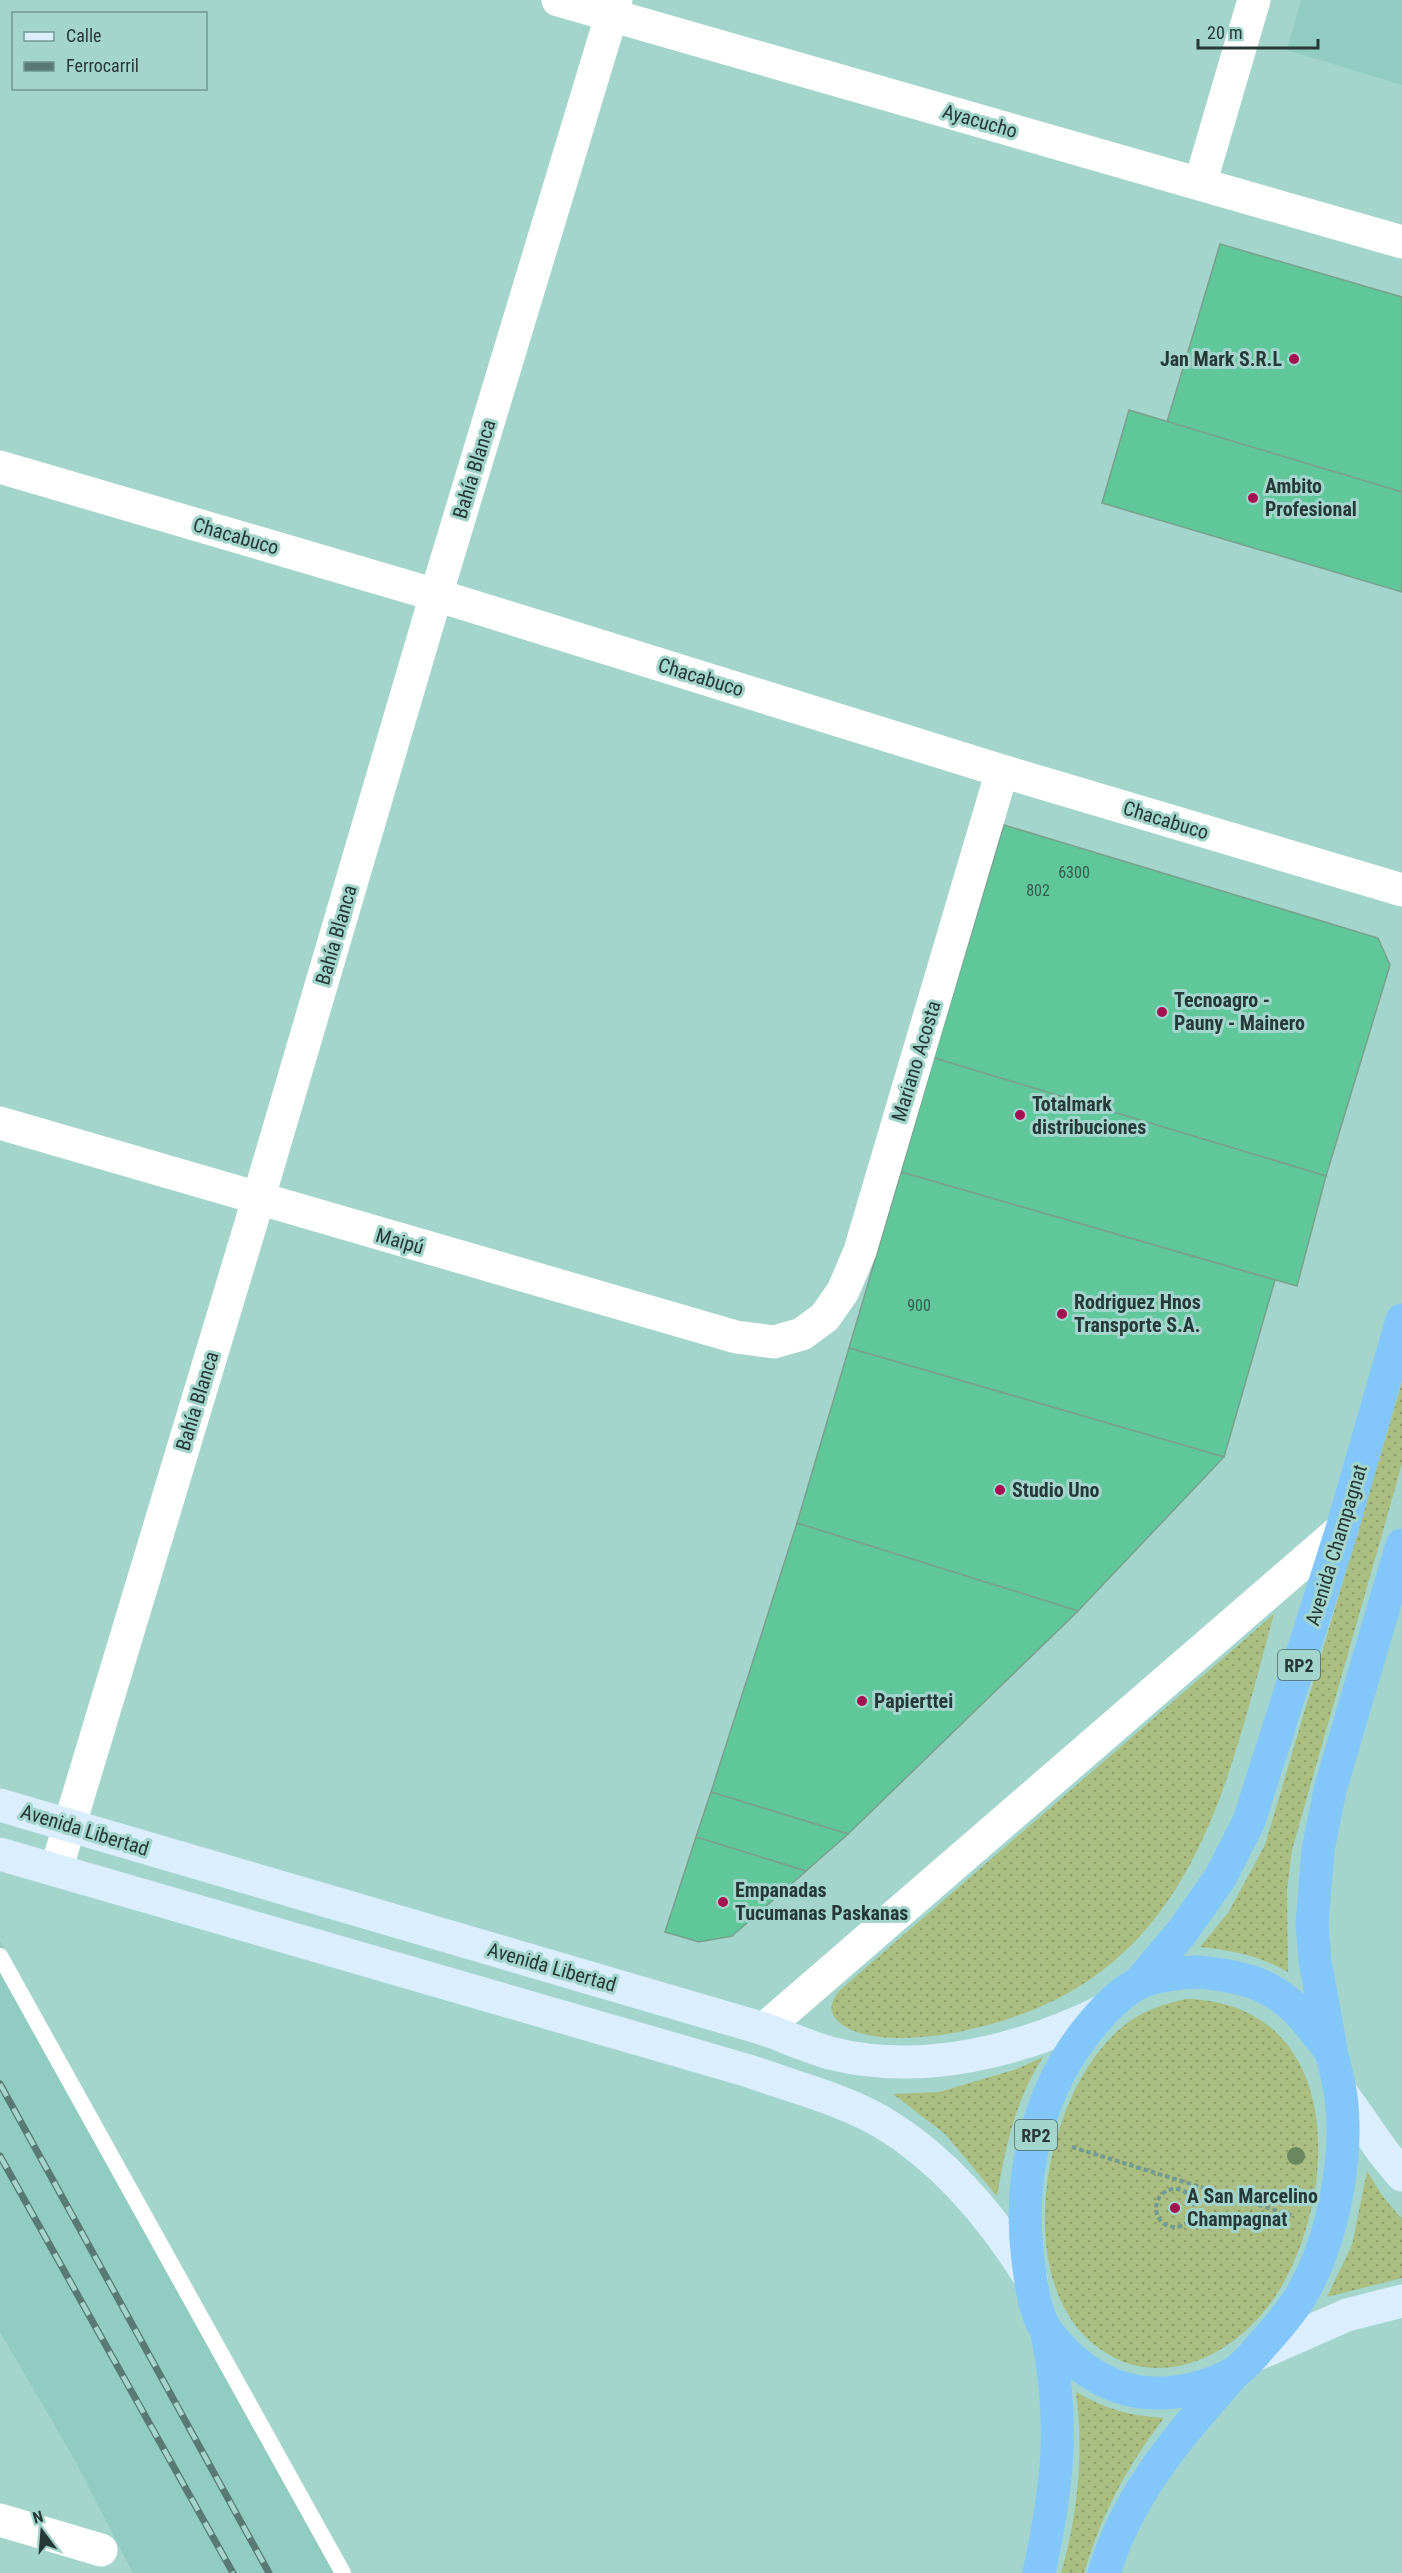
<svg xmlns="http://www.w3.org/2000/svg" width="1402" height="2573" font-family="'Roboto Condensed',sans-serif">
  <defs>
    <pattern id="grass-dots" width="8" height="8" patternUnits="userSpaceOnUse" patternTransform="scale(1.5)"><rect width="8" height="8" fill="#abbe81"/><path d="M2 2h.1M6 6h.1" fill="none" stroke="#8b9b6a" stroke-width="1.8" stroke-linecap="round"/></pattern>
  </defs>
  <rect width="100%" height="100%" fill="#a3d5cc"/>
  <g fill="#90ccc1">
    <path d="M1301,0H1402V85L1287,50Z"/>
    <path d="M0,1941L347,2573H133L72,2455L0,2332Z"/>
  </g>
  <g fill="url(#grass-dots)">
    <path d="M1402,1382V1464L1292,1850L1287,1890L1288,1972C1260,1956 1232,1950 1200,1947L1228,1913L1265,1845Z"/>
    <path d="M1274,1614C1229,1777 1197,1955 1014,2017C972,2031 925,2041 880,2037C857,2035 813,2020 840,1990Z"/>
    <path d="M1186,1999C1342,2003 1341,2186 1280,2289C1241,2354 1157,2399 1091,2342C1009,2271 1046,2085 1126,2024C1144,2010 1164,2004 1186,1999Z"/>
    <path d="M1043,2057C1015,2102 1006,2144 997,2196L945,2134L893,2094L939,2092L1017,2069Z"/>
    <path d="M1367,2171L1383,2197L1402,2219V2278L1327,2297L1352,2245Z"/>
    <path d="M1076,2392C1105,2409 1131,2416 1164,2418C1127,2466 1101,2515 1084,2573H1061C1078,2514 1084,2453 1076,2392Z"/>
  </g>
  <g fill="#5fc79a" stroke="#78a08c" stroke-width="1.5">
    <path d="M1220,244L1402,297V492L1167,422Z"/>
    <path d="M1129,410L1402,492V592L1102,503Z"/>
    <path d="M1004,825L1378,938L1390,965L1326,1176L934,1058Z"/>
    <path d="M934,1058L1326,1176L1297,1286L901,1172Z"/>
    <path d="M901,1172L1275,1280L1224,1457L849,1348Z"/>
    <path d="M849,1348L1224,1457L1078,1611L797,1523Z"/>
    <path d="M797,1523L1078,1611L848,1834L711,1792Z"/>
    <path d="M711,1792L848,1834L806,1871L696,1837Z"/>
    <path d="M696,1837L806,1871L732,1936L699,1942L665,1932Z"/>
  </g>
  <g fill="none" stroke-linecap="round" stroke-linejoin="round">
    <g stroke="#729992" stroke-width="4" stroke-dasharray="4.5 3" stroke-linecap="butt">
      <path d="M1072,2147L1294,2216"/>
      <circle cx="1175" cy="2208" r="19"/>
    </g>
    <path stroke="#fff" stroke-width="16" d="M0,1956L343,2573"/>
    <g stroke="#fff" stroke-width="33">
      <path d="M558,0L1402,242"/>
      <path d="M1200,184L1254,0"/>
      <path d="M0,467L436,595L1002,771L1402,890"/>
      <path d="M0,1123L736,1337L774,1342L802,1334L825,1317L843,1291L860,1251L1002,771"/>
      <path d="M56,1870L258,1200L436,595L616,0"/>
      <path d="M764,2029L1342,1529"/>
      <path d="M0,2520L101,2550"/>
    </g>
    <g stroke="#daeefe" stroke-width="33">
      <path d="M0,1805L764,2029C787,2037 810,2048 834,2054C924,2076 1024,2050 1105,2010"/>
      <path d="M0,1854L749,2071C793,2087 846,2100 885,2124C947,2162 993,2218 1031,2279"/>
      <path d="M1341,2092L1383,2152L1402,2175"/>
      <path d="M1251,2357L1347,2315L1402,2301"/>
    </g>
    <g stroke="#83c6fa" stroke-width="33">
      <path d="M1196,1972C1248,1976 1281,1986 1313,2029C1319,2037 1327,2045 1331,2053C1334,2060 1335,2069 1337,2076C1353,2141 1335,2236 1302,2294C1291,2313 1276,2329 1262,2345C1253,2355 1243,2368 1232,2374C1211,2386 1182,2393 1158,2393C1113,2394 1075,2368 1048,2333C1034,2314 1031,2283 1028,2260C1017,2176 1038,2087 1094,2022C1107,2007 1121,1992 1139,1983C1157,1975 1177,1973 1196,1972Z"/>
      <path d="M1139,1983L1182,1932L1220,1878L1249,1821L1342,1529L1402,1320"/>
      <path d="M1331,2049L1315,1961L1312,1924L1318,1850L1330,1790L1402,1545"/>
      <path d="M1039,2573C1058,2484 1065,2422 1047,2333"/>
      <path d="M1104,2573C1127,2496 1178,2436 1231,2377"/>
    </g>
    <g stroke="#597a74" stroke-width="7">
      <g id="rail">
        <path d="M0,2084L269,2573"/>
        <path d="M0,2156L233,2573"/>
      </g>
    </g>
    <use href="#rail" stroke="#a3d5cc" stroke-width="4.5" stroke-dasharray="14" stroke-linecap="butt"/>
  </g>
  <circle fill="#69885f" cx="1296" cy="2156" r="9"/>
  <g fill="#a31151" stroke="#a3d5cc" stroke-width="2">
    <circle cx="1294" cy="359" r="6"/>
    <circle cx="1253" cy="498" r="6"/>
    <circle cx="1162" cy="1012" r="6"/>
    <circle cx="1020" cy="1115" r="6"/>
    <circle cx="1062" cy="1314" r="6"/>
    <circle cx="1000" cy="1490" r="6"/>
    <circle cx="862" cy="1701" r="6"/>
    <circle cx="723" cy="1902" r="6"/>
    <circle cx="1175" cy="2208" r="6"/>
  </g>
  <g text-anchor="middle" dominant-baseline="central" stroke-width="6" stroke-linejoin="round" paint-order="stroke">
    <g font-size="16" fill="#345c4f">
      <text x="1074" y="872">6300</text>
      <text x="1038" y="890">802</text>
      <text x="919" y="1305">900</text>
    </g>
    <g fill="#a3d5cc" stroke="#4b6863" stroke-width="1.5">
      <rect x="1278" y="1650" width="42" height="30" rx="4.5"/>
      <rect x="1015" y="2120" width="42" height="30" rx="4.5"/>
    </g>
    <g font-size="18" font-weight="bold" fill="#253936">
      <text x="1299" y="1665">RP2</text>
      <text x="1036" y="2135">RP2</text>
    </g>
    <g font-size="20" fill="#253936" stroke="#a3d5cc">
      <text transform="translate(980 121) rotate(16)">Ayacucho</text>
      <text transform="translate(474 469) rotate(-73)">Bahía Blanca</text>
      <text transform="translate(236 536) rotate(16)">Chacabuco</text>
      <text transform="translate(701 677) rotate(17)">Chacabuco</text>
      <text transform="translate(1166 820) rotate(17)">Chacabuco</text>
      <text transform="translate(336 935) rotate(-74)">Bahía Blanca</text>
      <text transform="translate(916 1061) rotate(-73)">Mariano Acosta</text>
      <text transform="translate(400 1241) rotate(16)">Maipú</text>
      <text transform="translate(197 1401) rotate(-73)">Bahía Blanca</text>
      <text transform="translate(1336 1545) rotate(-73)">Avenida Champagnat</text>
      <text transform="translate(85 1830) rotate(17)">Avenida Libertad</text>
      <text transform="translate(552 1967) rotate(16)">Avenida Libertad</text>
    </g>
    <g font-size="20" font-weight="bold" fill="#253936" stroke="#a3d5cc" text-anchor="start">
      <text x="1282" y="359" text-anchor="end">Jan Mark S.R.L</text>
      <text x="1265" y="486">Ambito<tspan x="1265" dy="23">Profesional</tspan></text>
      <text x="1174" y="1000">Tecnoagro -<tspan x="1174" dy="23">Pauny - Mainero</tspan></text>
      <text x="1032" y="1104">Totalmark<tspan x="1032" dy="23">distribuciones</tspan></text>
      <text x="1074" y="1302">Rodriguez Hnos<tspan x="1074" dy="23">Transporte S.A.</tspan></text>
      <text x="1012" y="1490">Studio Uno</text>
      <text x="874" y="1701">Papierttei</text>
      <text x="735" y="1890">Empanadas<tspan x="735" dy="23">Tucumanas Paskanas</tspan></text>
      <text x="1187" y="2196">A San Marcelino<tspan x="1187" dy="23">Champagnat</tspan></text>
    </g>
  </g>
  <rect x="12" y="12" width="195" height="78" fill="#a3d5cc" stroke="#719790" stroke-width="1.5"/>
  <rect x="24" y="32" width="30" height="9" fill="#daeefe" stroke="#719790" stroke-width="1.5"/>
  <text x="66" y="42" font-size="18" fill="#253936">Calle</text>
  <rect x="24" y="62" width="30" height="9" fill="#597a74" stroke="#719790" stroke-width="1.5"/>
  <text x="66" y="72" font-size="18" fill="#253936">Ferrocarril</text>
  <g transform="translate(42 2531) rotate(344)" stroke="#a3d5cc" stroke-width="4.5" paint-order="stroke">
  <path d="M0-4.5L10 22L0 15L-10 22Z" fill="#253936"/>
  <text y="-9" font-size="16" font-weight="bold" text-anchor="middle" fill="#253936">N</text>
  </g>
  <path d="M1198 39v9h120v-9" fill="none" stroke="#253936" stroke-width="3"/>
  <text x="1207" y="39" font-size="18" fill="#253936" stroke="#a3d5cc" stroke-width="4.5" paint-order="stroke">20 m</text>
</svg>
